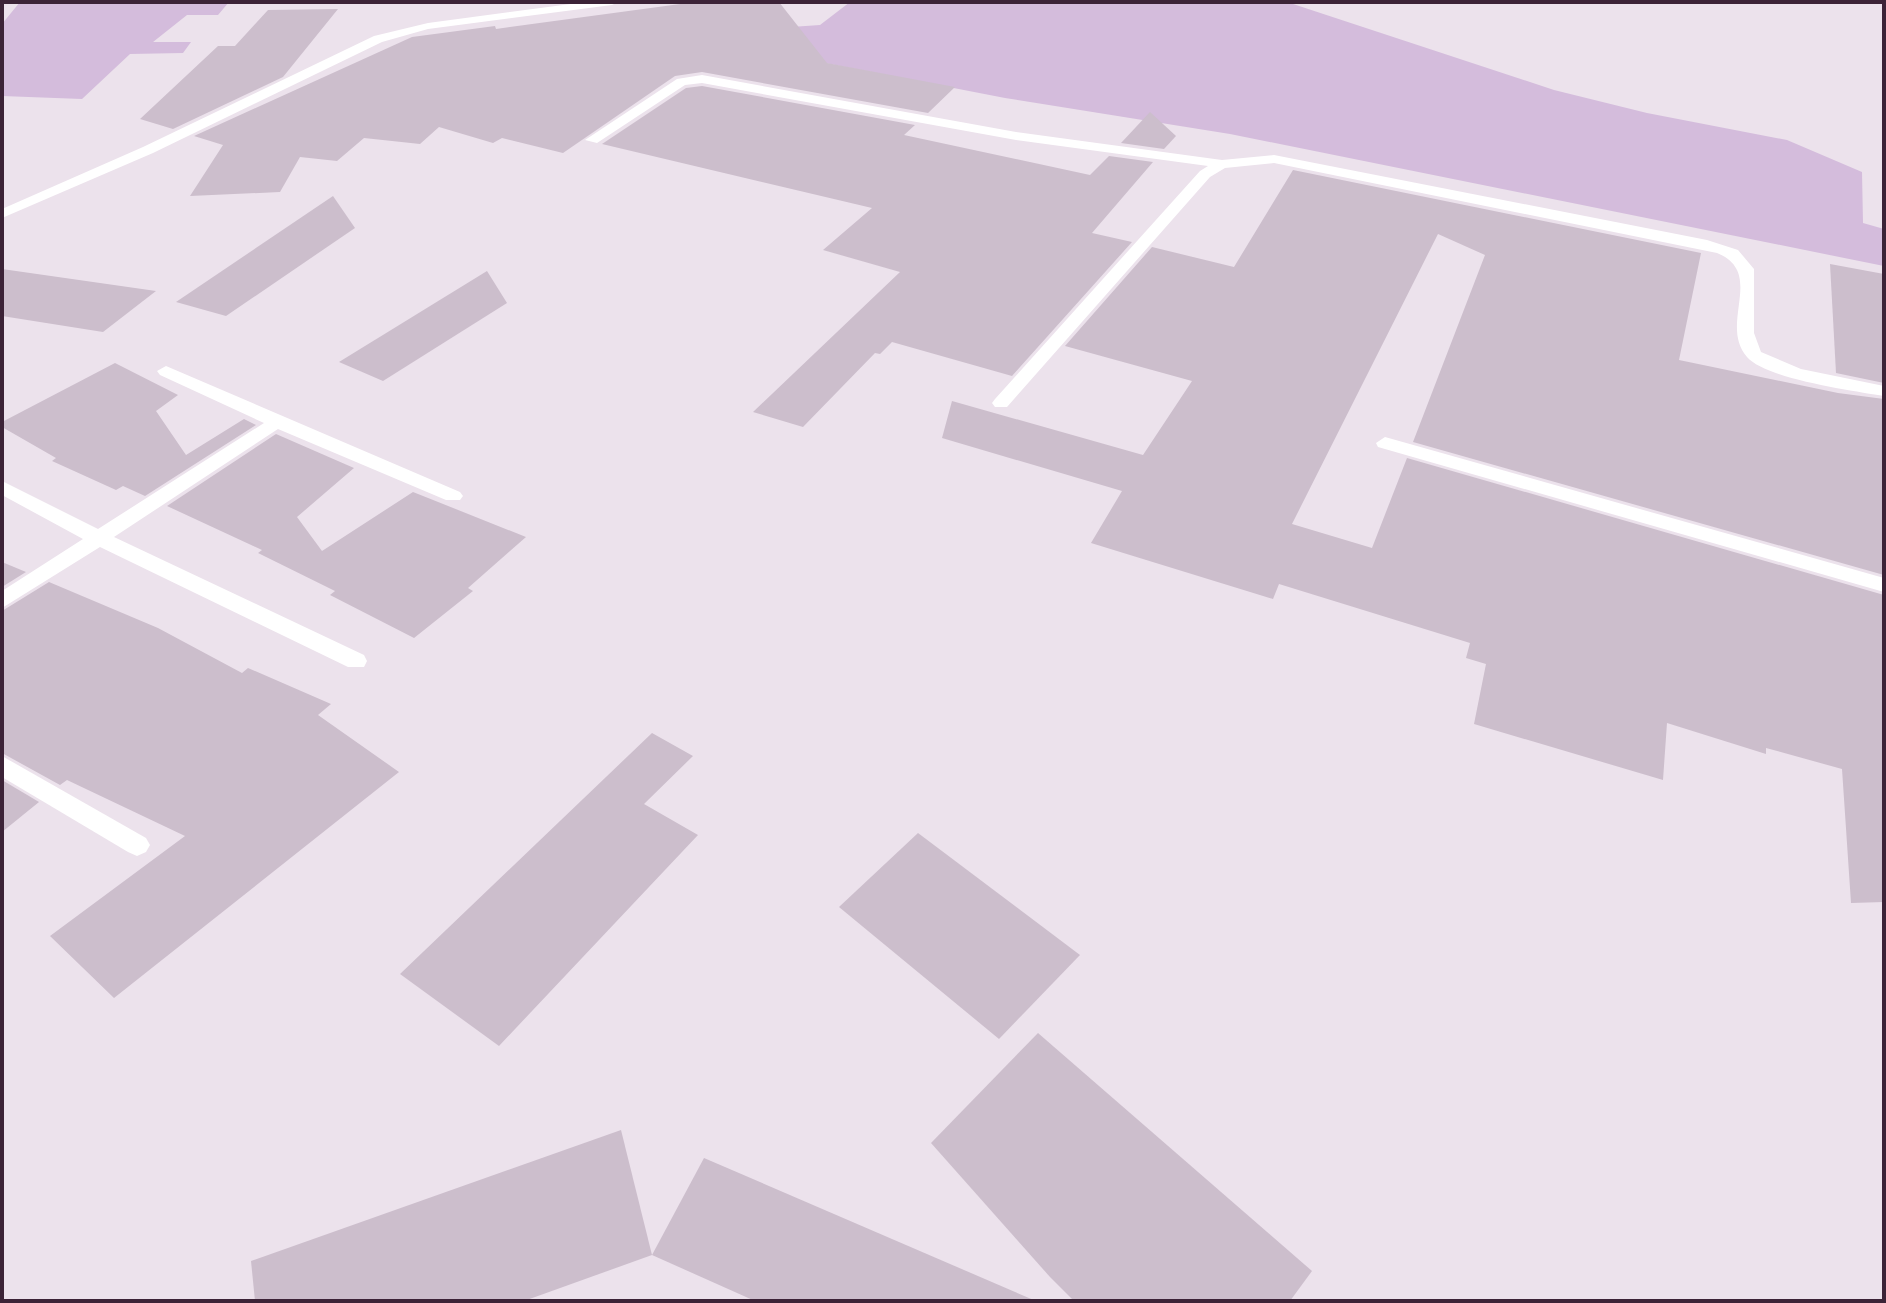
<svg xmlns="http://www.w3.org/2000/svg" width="1886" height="1303" font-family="'Source Sans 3',sans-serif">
  <rect width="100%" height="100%" fill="#ece2ec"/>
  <g fill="#d4bcdc">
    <path d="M20,2H229L218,15H187L153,42H191L183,53L130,54L82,99L2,96V24Z"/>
    <path d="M850,2H1287L1554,90L1647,113L1787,140L1862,172L1863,223L1884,229V266L1230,134L1005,98L717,42L749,30L820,25Z"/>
  </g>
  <g fill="#ccbecc">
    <path d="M695,2H779L827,63L955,87L928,113L702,72L675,76L563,153L502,138L493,143L439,127L420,144L364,138L337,161L300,157L280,192L190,196L223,145L194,136L412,37L495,26L496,29Z"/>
    <path d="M338,9L283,77L173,129L140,119L218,46H235L268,10Z"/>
    <path d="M702,86L915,125L904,135L1090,175L1109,156L1153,162L1092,233L1132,242L1012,376L892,342L880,354L875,353L803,427L753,412L900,272L823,250L872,208L602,144L686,88Z"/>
    <path d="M1150,112L1176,136L1164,149L1121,143Z"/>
    <path d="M1293,170L1701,253L1679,360L1838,393L1884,399V575L1413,442L1485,255L1438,234L1292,524L1372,548L1407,458L1884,595V902L1851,903L1842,769L1766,748V754L1667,723L1663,780L1474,724L1486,664L1466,658L1470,643L1279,584L1273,599L1091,543L1122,491L942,438L952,401L1143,455L1192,381L1065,346L1152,247L1234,267Z"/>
    <path d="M333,196L355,228L226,316L176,302Z"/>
    <path d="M1830,264L1884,274V383L1836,373Z"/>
    <path d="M2,269L156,291L103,332L2,316Z"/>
    <path d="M487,271L507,303L383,381L339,362Z"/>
    <path d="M115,363L178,395L156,411L186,455L244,419L256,425L145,496L123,486L116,490L52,461L56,458L2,427V422Z"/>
    <path d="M276,434L354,468L297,517L322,551L413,492L526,537L468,588L473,591L414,638L330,595L335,591L258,553L262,550L167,506Z"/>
    <path d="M2,562L26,572L2,587Z"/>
    <path d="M49,582L158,628L242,673L248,668L331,704L318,715L399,772L114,998L50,936L185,836L67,780L60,785L2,753V611Z"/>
    <path d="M652,733L693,756L644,804L698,835L499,1046L400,974Z"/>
    <path d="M2,780L39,802L2,832Z"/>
    <path d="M918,833L1080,955L999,1039L839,907Z"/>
    <path d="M1038,1033L1312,1271L1290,1301H1074L1050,1277L931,1143Z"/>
    <path d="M621,1130L652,1255L524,1301H255L251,1261Z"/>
    <path d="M704,1158L1036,1301H755L652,1255Z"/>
  </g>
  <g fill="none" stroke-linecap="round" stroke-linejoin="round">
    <g fill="#fff" fill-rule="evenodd">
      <path d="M702,75L1016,132L1222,160L1274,155L1707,240L1738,250L1754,269V333L1761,352L1801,369L1884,386V396C1854,391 1766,379 1747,357C1718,324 1766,273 1717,253L1274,163L1225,168L1210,177L1007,407H995L992,403L995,399L1200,171L1208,166L1016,140L702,83L685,85L597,143L585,140L677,79Z"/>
      <path d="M1385,437L1884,578V592L1378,447L1376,443Z"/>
    </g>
    <g fill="#fff" fill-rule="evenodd">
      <path d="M586,2H618L612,5L428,29L382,42L153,153L2,218V209L143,147L374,36L428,23Z"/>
      <path d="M166,366L460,492L463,496L460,500H446L278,429L114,537L364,655L367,661L364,667H348L100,547L2,608V591L83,539L2,495V481L98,529L264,423L160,375L157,371Z"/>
      <path d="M2,756L146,838L150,845L146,852L137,856L128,852L2,777Z"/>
    </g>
  </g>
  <rect width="1886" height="1303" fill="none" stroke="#3c2337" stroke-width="8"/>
</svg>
